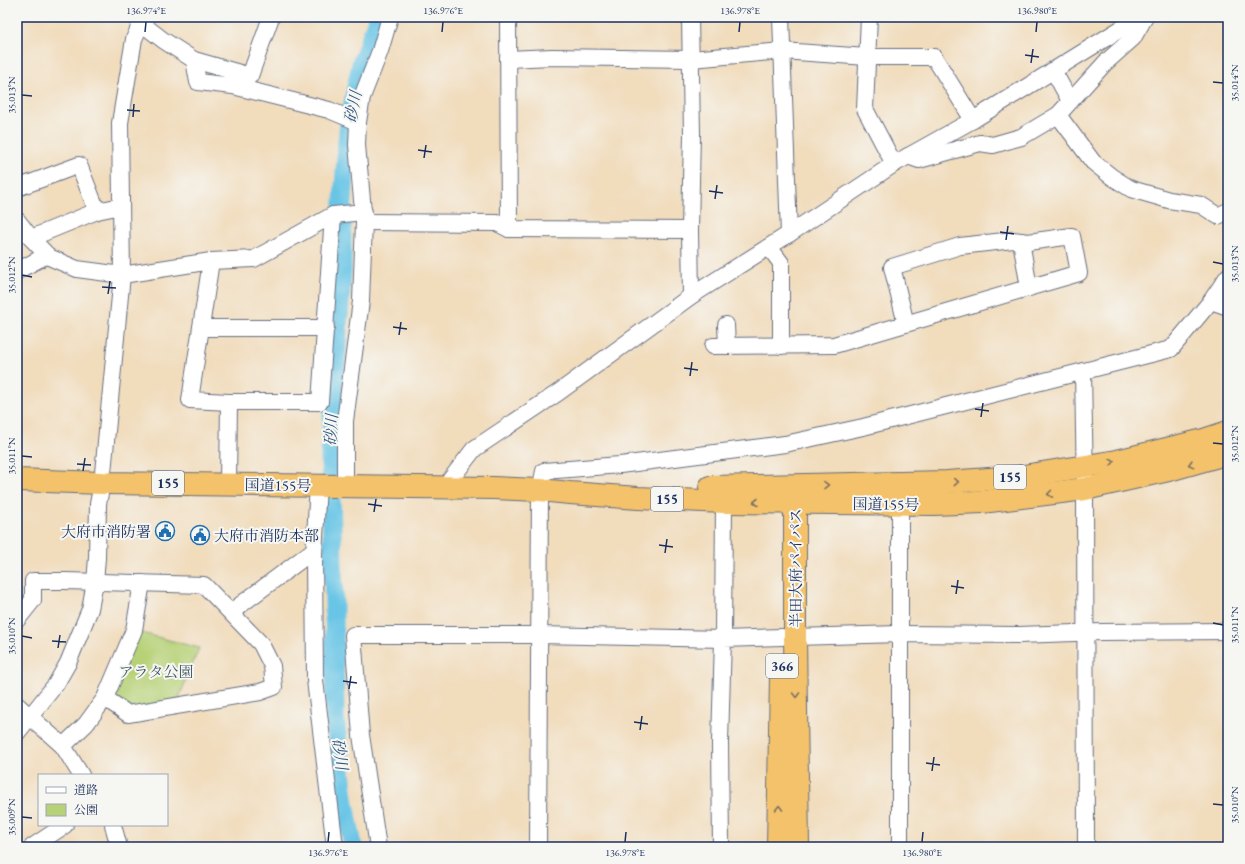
<svg xmlns="http://www.w3.org/2000/svg" width="1245" height="864" font-family="'EB Garamond','Noto Serif JP',serif">
  <rect width="100%" height="100%" fill="#f6f6f2"/>
  <filter id="ink" filterUnits="userSpaceOnUse"><feTurbulence type="fractalNoise" baseFrequency=".025" numOctaves="2"/><feDisplacementMap in="SourceGraphic" scale="8" xChannelSelector="R" yChannelSelector="G"/><feConvolveMatrix kernelMatrix="1 2 1 2 8 2 1 2 1" color-interpolation-filters="sRGB"/></filter>
  <filter id="wash" filterUnits="userSpaceOnUse"><feTurbulence type="fractalNoise" baseFrequency=".012" numOctaves="4" result="noise"/><feDisplacementMap in="SourceGraphic" scale="16" xChannelSelector="R" yChannelSelector="G"/><feGaussianBlur stdDeviation="0.9" result="paint"/><feColorMatrix in="noise" values="0 0 0 0 0 0 0 0 0 0 0 0 0 0 0 0 0 1.4 0 .05"/><feComposite in="paint" operator="in"/></filter>
  <g filter="url(#wash)">
    <rect width="100%" height="100%" fill="#f1dcbc"/>
    <path fill="#b7d177" stroke="#69806a" d="M138,632L199,648L178,700L130,709L112,698Z"/>
    <g fill="none" stroke-linecap="round" stroke-linejoin="round">
      <path stroke="#68c5e6" stroke-width="19" d="M353,847L344,797L335,718L334,603L330,454L332,416L334,388L342,272V216L347,142L349,122L361,64L378,17"/>
    </g>
  </g>
  <g filter="url(#ink)">
    <g fill="none" stroke-linecap="round" stroke-linejoin="round">
      <g stroke="#666c7f" stroke-width="18">
        <g id="minor">
          <path d="M136,17L141,23L163,40L194,60L250,76L271,17"/>
          <path d="M508,17L509,229"/>
          <path d="M690,17L692,134L690,230L691,296"/>
          <path d="M781,17L789,234"/>
          <path d="M869,17L865,109L894,164"/>
          <path d="M508,59L552,57L691,59L782,51L867,57H934L973,120"/>
          <path d="M194,60L198,82L233,86L329,110L358,122"/>
          <path d="M1053,70L1070,101"/>
          <path d="M1058,115L1093,162L1112,177L1131,189L1169,200L1201,205L1218,216L1228,211"/>
          <path d="M908,156L919,160L980,143L993,145L1021,137L1058,115L1105,63L1133,38L1145,17"/>
          <path d="M17,188L79,165L97,211"/>
          <path d="M17,220L31,238L49,257L77,269L122,275L211,261L254,259L333,215L364,212"/>
          <path d="M364,222L497,223L509,229L690,230"/>
          <path d="M31,238L97,211L121,206"/>
          <path d="M1021,241L1029,288"/>
          <path d="M769,247L781,263V346"/>
          <path d="M211,261L190,400L229,402H320L333,215"/>
          <path d="M17,271L47,255"/>
          <path d="M1211,301L1228,307"/>
          <path d="M726,325L727,346"/>
          <path d="M201,328H326"/>
          <path d="M713,346L834,345L1079,273L1072,236L1028,242L1013,240L960,246L892,267L906,324"/>
          <path d="M1083,371L1085,489L1086,847"/>
          <path d="M228,484L229,402"/>
          <path d="M318,485L314,554L315,680L331,814L335,847"/>
          <path d="M345,486V421L361,301L364,222L357,145L358,122L362,97L380,51L390,17"/>
          <path d="M444,488L474,449L559,392L691,296L789,234L894,164L973,120L1140,17"/>
          <path d="M231,612L314,550"/>
          <path d="M17,620L33,600V581H65L204,585L261,644L272,666L274,687L260,692L128,714L105,698"/>
          <path d="M795,637L900,634L1019,635L1102,632L1228,631"/>
          <path d="M17,705L63,746"/>
          <path d="M17,733L56,684L68,663L90,609L95,582L97,558L98,504L102,483L122,275L120,123L134,39L141,23L147,17"/>
          <path d="M81,775L63,746L86,724L105,698L134,630L142,583"/>
          <path d="M113,825L119,847"/>
          <path d="M32,847L65,825"/>
          <path d="M378,847L361,735L353,635H539L723,639L724,502"/>
          <path d="M538,847L540,490L544,471L620,465L785,444L863,427L1171,349L1211,301L1228,276"/>
          <path d="M721,847L720,742L723,639L782,637"/>
          <path d="M900,847V505"/>
        </g>
      </g>
      <g stroke="#666c7f" stroke-width="24">
        <g id="highway">
          <path d="M17,480L102,483L494,488L540,490L570,493L638,498L724,502L934,504L982,502L1085,489L1173,469L1215,457L1228,452"/>
          <path d="M710,487L947,482L1017,477L1117,461L1204,440L1228,432"/>
          <path d="M789,490L795,502V637L798,847"/>
          <path d="M778,847L781,674"/>
        </g>
      </g>
      <use href="#minor" stroke="#fff" stroke-width="16"/>
      <use href="#highway" stroke="#f3c26a" stroke-width="22"/>
    </g>
    <defs><path id="oneway-chevron" d="M-2-3.5L2.5 0L-2 3.5" fill="none" stroke-width="1.6" stroke-linecap="round" stroke-linejoin="round"/></defs>
    <g stroke="#7c7163">
      <use href="#oneway-chevron" transform="translate(1112 462) rotate(-10)"/>
      <use href="#oneway-chevron" transform="translate(1191 464) rotate(165)"/>
      <use href="#oneway-chevron" transform="translate(956 482) rotate(-5)"/>
      <use href="#oneway-chevron" transform="translate(826 485) rotate(-1)"/>
      <use href="#oneway-chevron" transform="translate(1050 494) rotate(172)"/>
      <use href="#oneway-chevron" transform="translate(756 502) rotate(-180)"/>
      <use href="#oneway-chevron" transform="translate(796 695) rotate(89)"/>
      <use href="#oneway-chevron" transform="translate(779 808) rotate(-89)"/>
    </g>
  </g>
  <path fill="none" stroke="#1b2f5e" stroke-width="1.5" d="M145,32L146,22M442,32L443,22M739,32L740,22M1036,32L1037,22M1025,55L1039,57M1031,63L1033,49M1213,82L1223,83M22,95L32,96M127,110L140,111M133,117L134,104M418,150L432,152M424,158L426,145M709,191L723,193M715,199L717,185M1000,232L1014,234M1006,240L1008,226M1213,262L1223,264M22,275L32,277M102,287L116,288M108,294L110,281M393,327L407,329M399,335L401,322M684,368L698,370M690,376L692,362M975,409L989,411M981,417L983,403M1213,443L1223,444M22,456L32,457M77,464L91,465M83,471L85,458M368,504L382,506M374,512L376,499M659,545L673,547M665,553L667,539M951,586L964,588M956,594L958,580M1213,623L1223,625M22,636L32,638M52,641L66,642M58,648L60,635M343,681L357,683M349,689L351,676M634,722L648,724M640,730L642,716M926,763L940,765M932,771L934,757M1213,804L1223,805M22,817L32,818M328,842L329,832M625,842L626,832M922,842L923,832"/>
  <defs>
    <g id="civic-ring" transform="scale(1)"><circle r="9.5" fill="#f6f6f2" stroke="#1f6fb2" stroke-width="1.5"/><path d="M-.6-6.5H3V-4.5H.6V-3L4-1V1h2V6H-6V1h2V-1L-.6-3ZM-1.2 2.5V6h2.4V2.5Z" fill="#1f6fb2"/></g>
  </defs>
  <g fill-rule="evenodd">
    <use href="#civic-ring" x="165" y="531"/>
    <use href="#civic-ring" x="200" y="535"/>
  </g>
  <g text-anchor="middle" dominant-baseline="central" stroke-width="4" stroke-linejoin="round" paint-order="stroke">
    <g fill="#f6f6f2" stroke="#5d6b8a" stroke-width="1">
      <rect x="994" y="465" width="32" height="24" rx="3"/>
      <rect x="152" y="471" width="32" height="24" rx="3"/>
      <rect x="651" y="487" width="32" height="24" rx="3"/>
      <rect x="766" y="654" width="32" height="24" rx="3"/>
    </g>
    <g font-size="14" font-weight="bold" fill="#1b2f5e">
      <text x="1010" y="477">155</text>
      <text x="168" y="483">155</text>
      <text x="667" y="499">155</text>
      <text x="782" y="666">366</text>
    </g>
    <g font-size="15" fill="#1b2f5e" stroke="#f6f6f2">
      <text transform="translate(278 485) rotate(1)">国道155号</text>
      <text transform="translate(886 504) rotate(1)">国道155号</text>
      <text transform="translate(795 568) rotate(-90)">半田大府パイパス</text>
    </g>
    <g font-size="15" fill="#1b2f5e" stroke="#f6f6f2" text-anchor="end">
      <text x="151" y="531">大府市消防署</text>
      <text x="214" y="535" text-anchor="start">大府市消防本部</text>
    </g>
    <g font-size="15" fill="#425864" stroke="#f6f6f2">
      <text x="156" y="671">アラタ公園</text>
    </g>
    <g font-size="16" font-style="italic" fill="#2e5480" stroke="#f6f6f2">
      <text transform="translate(353 107) rotate(-79)">砂川</text>
      <text transform="translate(331 430) rotate(-87)">砂川</text>
      <text transform="translate(340 754) rotate(82)">砂川</text>
    </g>
  </g>
  <rect width="1245" height="864" fill="none" stroke="#f6f6f2" stroke-width="44"/>
  <rect x="38" y="774" width="130" height="52" fill="#f6f6f2" stroke="#9ea6b7"/>
  <rect x="46" y="787" width="20" height="6" fill="#ffffff" stroke="#9ea6b7"/>
  <text x="74" y="794" font-size="12" fill="#1b2f5e">道路</text>
  <rect x="46" y="804" width="20" height="12" fill="#b7d177" stroke="#9ea6b7"/>
  <text x="74" y="814" font-size="12" fill="#1b2f5e">公園</text>
  <rect x="22" y="22" width="1201" height="820" fill="none" stroke="#1b2f5e" stroke-width="1.5"/>
  <g font-size="10" text-anchor="middle" fill="#1b2f5e">
    <text x="146" y="14">136.974°E</text>
    <text x="443" y="14">136.976°E</text>
    <text x="740" y="14">136.978°E</text>
    <text x="1037" y="14">136.980°E</text>
    <text transform="translate(1234 83) rotate(-90)" y="4">35.014°N</text>
    <text transform="translate(11 95) rotate(-90)" y="4">35.013°N</text>
    <text transform="translate(1234 264) rotate(-90)" y="4">35.013°N</text>
    <text transform="translate(11 275) rotate(-90)" y="4">35.012°N</text>
    <text transform="translate(1234 444) rotate(-90)" y="4">35.012°N</text>
    <text transform="translate(11 456) rotate(-90)" y="4">35.011°N</text>
    <text transform="translate(1234 625) rotate(-90)" y="4">35.011°N</text>
    <text transform="translate(11 636) rotate(-90)" y="4">35.010°N</text>
    <text transform="translate(1234 805) rotate(-90)" y="4">35.010°N</text>
    <text transform="translate(11 817) rotate(-90)" y="4">35.009°N</text>
    <text x="328" y="856">136.976°E</text>
    <text x="625" y="856">136.978°E</text>
    <text x="922" y="856">136.980°E</text>
  </g>
</svg>
